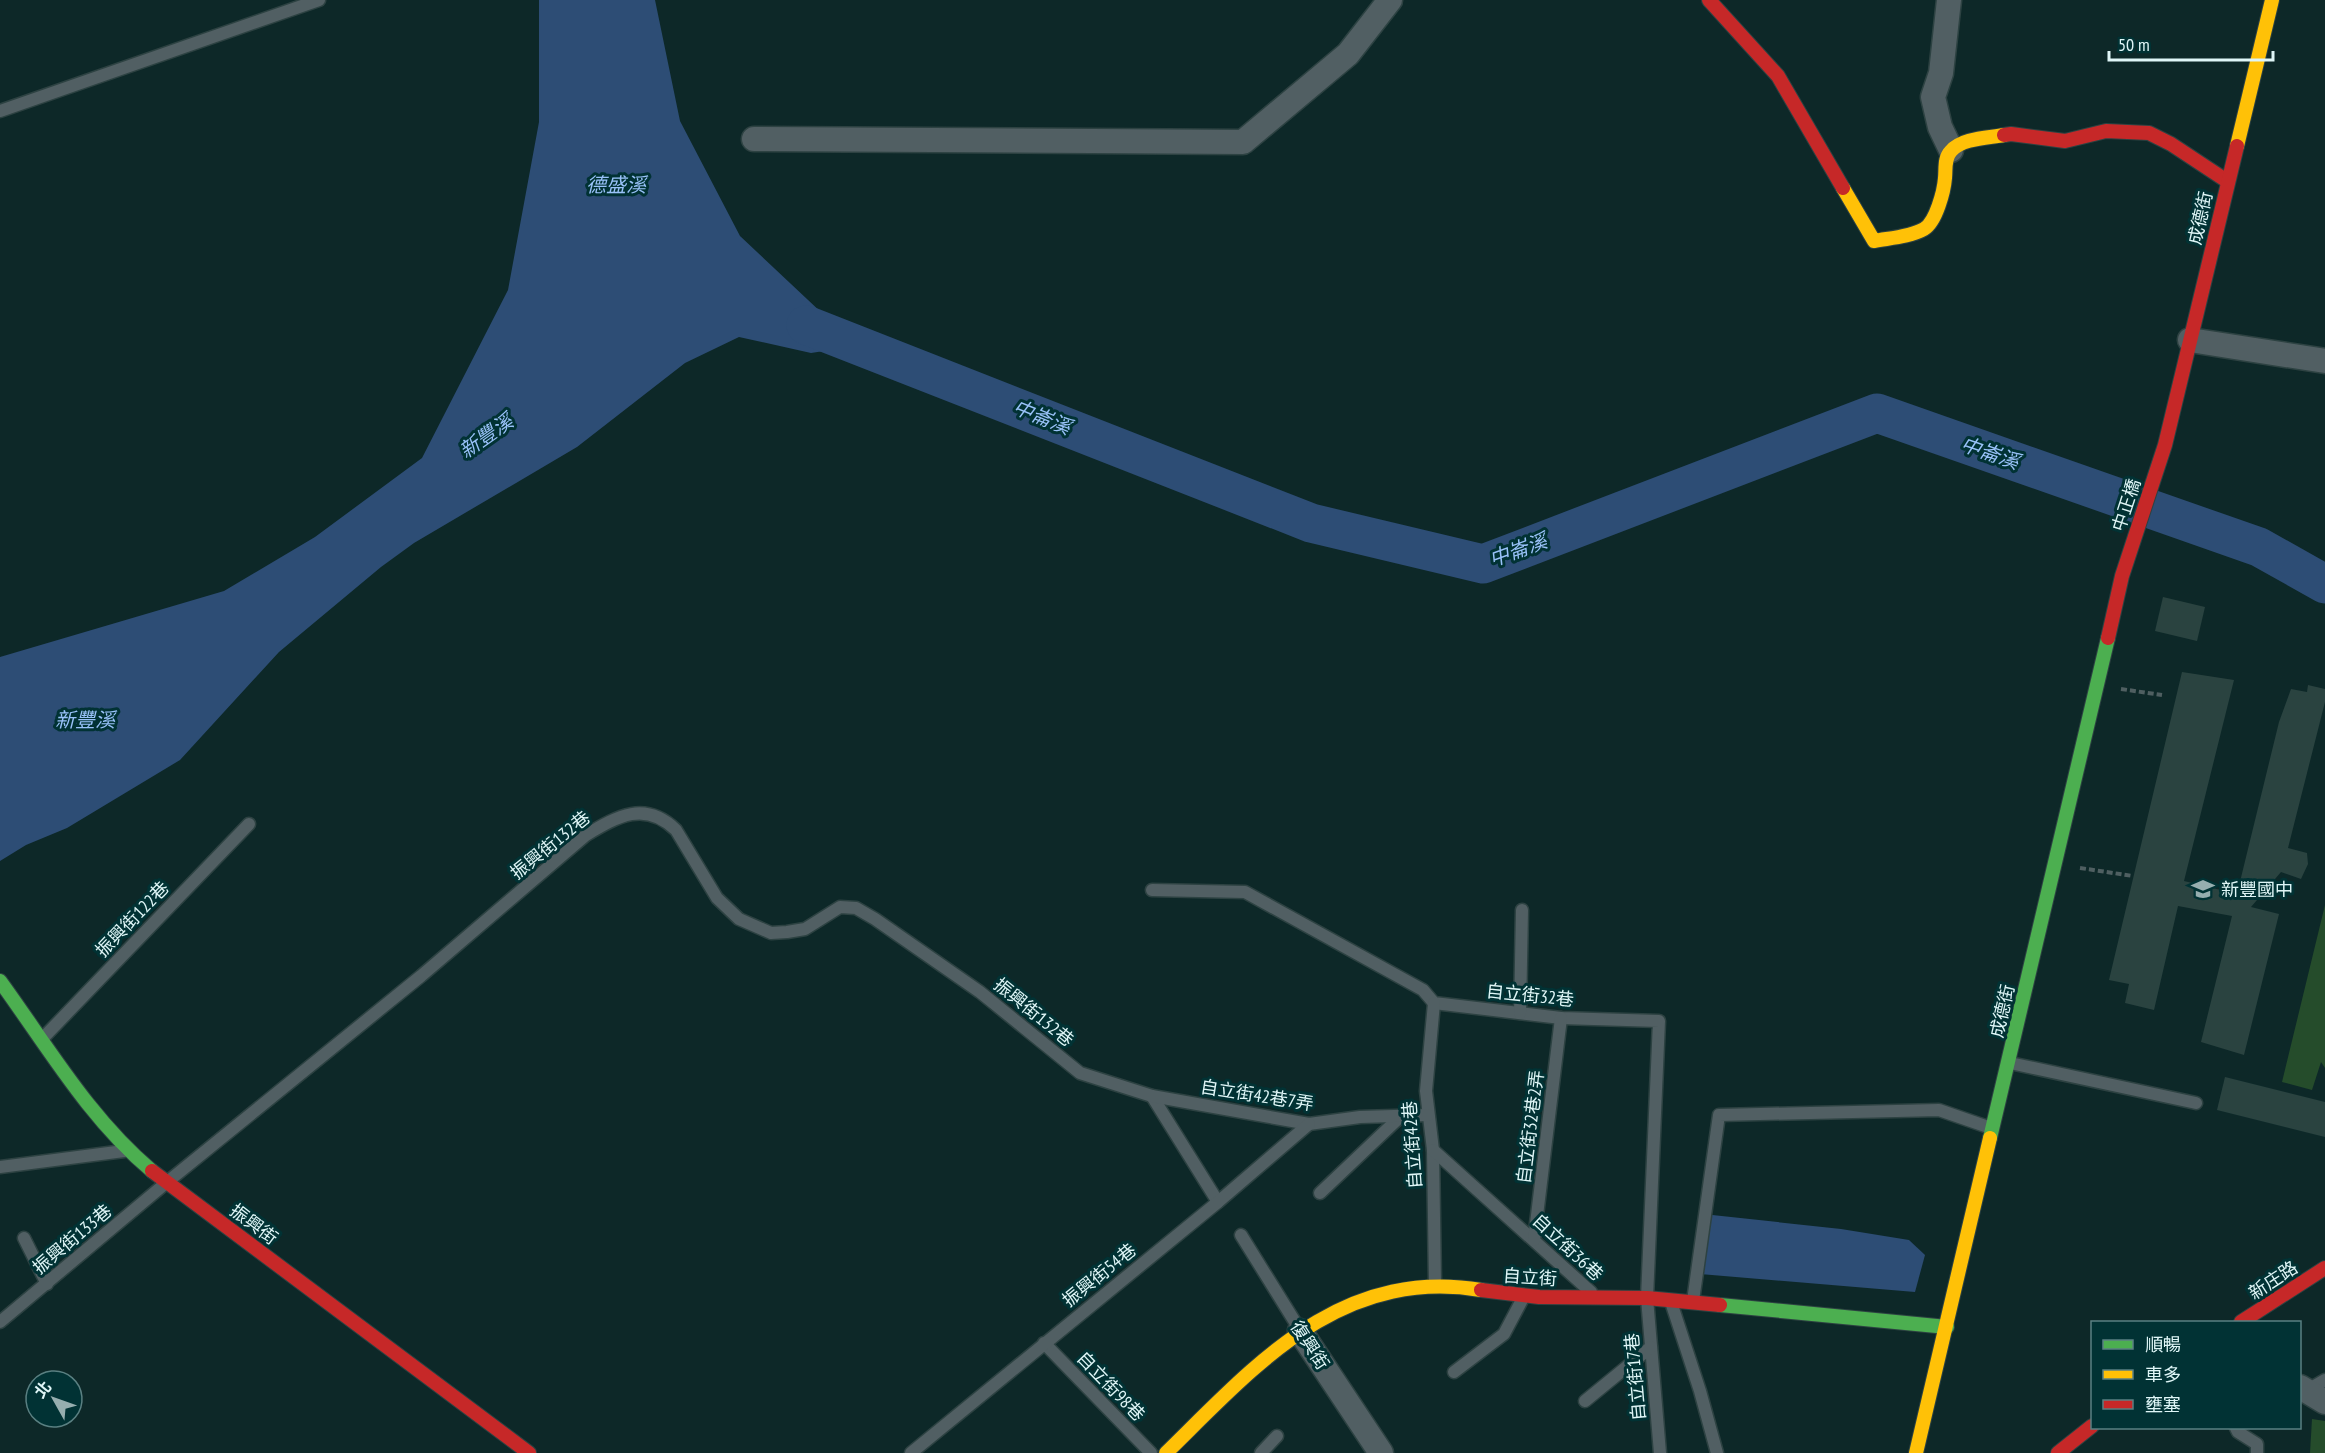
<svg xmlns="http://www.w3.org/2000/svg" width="2325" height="1453" font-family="'PT Sans Narrow','Noto Sans TC',sans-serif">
  <rect width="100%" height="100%" fill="#0d2828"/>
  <g fill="#254c2b">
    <path d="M2325,905V1068L2321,1062L2312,1090L2282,1082Z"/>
    <path d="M2312,1419L2325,1421V1453H2310Z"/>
  </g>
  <g fill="#2d4d75">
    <path d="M539,0H655L680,121L740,236L857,346L811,353L739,337L685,363L577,447L414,543L381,567L279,652L180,760L67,828L26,845L0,861V657L224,591L315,537L422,458L508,290L539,122Z"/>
    <path d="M1703,1214L1841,1229L1909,1240L1925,1255L1915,1292L1700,1274Z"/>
  </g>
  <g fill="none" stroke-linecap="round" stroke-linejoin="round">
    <path stroke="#2d4d75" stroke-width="39" d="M806,325L1311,523L1483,564L1877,413L2259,547L2325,584"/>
  </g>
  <g fill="#2a4340">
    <path d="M2163,597L2205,607L2197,641L2155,631Z"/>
    <path d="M2182,672L2234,680L2184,881L2237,894L2279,722L2291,689L2307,692L2308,685L2325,689V702L2288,848L2307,853L2308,864L2301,879L2281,872L2251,907L2279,914L2244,1055L2201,1042L2232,916L2178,906L2154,1010L2125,1003L2129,984L2109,980Z"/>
    <path d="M2225,1077L2325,1102V1137L2217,1110Z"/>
  </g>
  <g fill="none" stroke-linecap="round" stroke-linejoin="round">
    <g stroke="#2d4242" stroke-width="15">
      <g id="lane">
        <path d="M0,111L319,0"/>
        <path d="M1152,890L1245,892L1423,990L1434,1003L1561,1018L1659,1021L1647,1298L1660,1453"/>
        <path d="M1434,1003L1426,1091L1433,1150L1435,1284"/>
        <path d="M1520,1013L1522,910"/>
        <path d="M43,1038L249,824"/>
        <path d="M2010,1063L2196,1103"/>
        <path d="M1152,1096L1218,1202"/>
        <path d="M1433,1150L1591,1292"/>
        <path d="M0,1167L124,1151"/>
        <path d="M1320,1193L1400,1117"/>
        <path d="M1241,1235L1300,1330"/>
        <path d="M24,1238L47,1284"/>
        <path d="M1534,1240L1561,1018"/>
        <path d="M1693,1301L1719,1115L1939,1110L1991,1128"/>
        <path d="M1671,1302L1700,1391L1717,1453"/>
        <path d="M0,1322L166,1183L421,976L586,835C618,816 645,800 676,830L717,898L739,919L771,933L787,932L805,929L840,907L856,908L875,919L980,992L1080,1073L1152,1096L1309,1124L1360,1117L1428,1115"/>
        <path d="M1044,1343L1151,1453"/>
        <path d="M1454,1372L1504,1334L1523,1298"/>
        <path d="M2306,1391L2325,1380"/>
        <path d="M1585,1401L1651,1347"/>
        <path d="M2236,1428L2238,1432L2257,1444V1453"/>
        <path d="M911,1453L1218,1202L1309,1124"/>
        <path d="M1261,1453L1277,1436"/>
      </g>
    </g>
    <g stroke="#2d4242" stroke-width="27">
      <g id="street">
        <path d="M1949,0L1941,73L1933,97L1940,127L1951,150"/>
        <path d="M754,139L1243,142L1348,54L1390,0"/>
        <path d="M2190,340L2325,361"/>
        <path d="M1300,1331L1381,1453"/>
        <path d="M2300,1387L2325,1402"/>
      </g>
    </g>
    <g stroke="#2d4242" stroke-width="16">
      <g id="fast">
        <path d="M0,981C48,1047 89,1118 152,1171"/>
        <path d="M1990,1138L2108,638"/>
        <path d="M1720,1305L1947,1327"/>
      </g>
    </g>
    <g stroke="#2d4242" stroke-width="16">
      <g id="slow">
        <path d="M2237,146L2272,0"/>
        <path d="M1843,188L1874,241C1890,238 1910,237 1924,229C1936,222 1944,191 1945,178C1946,168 1944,158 1951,151C1962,138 1988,138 2004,135"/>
        <path d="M1166,1453C1257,1364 1340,1267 1481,1290"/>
        <path d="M1916,1453L1990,1138"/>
      </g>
    </g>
    <g stroke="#2d4242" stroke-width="16">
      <g id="jam">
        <path d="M1709,0L1778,76L1843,188"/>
        <path d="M2004,135L2011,134L2065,141L2106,131L2149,133L2171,144L2227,181"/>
        <path d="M2108,638L2122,576L2165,445L2237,146"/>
        <path d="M152,1171L529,1453"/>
        <path d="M1481,1290L1539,1297L1647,1298L1720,1305"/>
        <path d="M2241,1322L2325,1268"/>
        <path d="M2058,1453L2092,1426"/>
      </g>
    </g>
    <g stroke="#4f5f61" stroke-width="4" stroke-dasharray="6 3" stroke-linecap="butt">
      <path d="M2121,689L2162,695"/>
      <path d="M2080,868L2133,876"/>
    </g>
    <use href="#lane" stroke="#515f63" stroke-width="12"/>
    <use href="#street" stroke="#515f63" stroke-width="24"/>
    <use href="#fast" stroke="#4caf50" stroke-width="14"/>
    <use href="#slow" stroke="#ffc107" stroke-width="14"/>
    <use href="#jam" stroke="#c62828" stroke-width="14"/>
  </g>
  <defs>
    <g id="school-bare" transform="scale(1.8)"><path d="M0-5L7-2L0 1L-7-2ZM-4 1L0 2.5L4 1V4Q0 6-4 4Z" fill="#96aeaf" stroke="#013234" stroke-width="2.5" paint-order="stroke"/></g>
  </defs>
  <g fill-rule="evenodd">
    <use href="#school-bare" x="2203" y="889"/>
  </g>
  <g text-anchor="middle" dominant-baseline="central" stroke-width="6" stroke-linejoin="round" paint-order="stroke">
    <g font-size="18" fill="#dff6f7" stroke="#013234">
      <text transform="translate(2200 218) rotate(-77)">成德街</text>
      <text transform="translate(2126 505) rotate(-72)">中正橋</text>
      <text transform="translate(550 845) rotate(-39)">振興街132巷</text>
      <text transform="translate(132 919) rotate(-46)">振興街122巷</text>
      <text transform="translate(1530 995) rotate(6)">自立街32巷</text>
      <text transform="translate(2002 1011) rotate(-77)">成德街</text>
      <text transform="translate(1034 1012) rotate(39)">振興街132巷</text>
      <text transform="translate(1257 1095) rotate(9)">自立街42巷7弄</text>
      <text transform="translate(1530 1127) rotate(-83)">自立街32巷2弄</text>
      <text transform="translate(1412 1145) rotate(-94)">自立街42巷</text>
      <text transform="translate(254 1224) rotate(37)">振興街</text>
      <text transform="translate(72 1239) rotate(-40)">振興街133巷</text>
      <text transform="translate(1568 1247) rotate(43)">自立街36巷</text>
      <text transform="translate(1099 1275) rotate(-39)">振興街54巷</text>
      <text transform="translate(1530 1277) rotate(4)">自立街</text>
      <text transform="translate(2273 1280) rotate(-33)">新庄路</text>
      <text transform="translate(1310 1345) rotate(57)">復興街</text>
      <text transform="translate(1635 1377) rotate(-95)">自立街17巷</text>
      <text transform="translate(1111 1386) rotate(46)">自立街98巷</text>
    </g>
    <g font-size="18" fill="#dff6f7" stroke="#013234" text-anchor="start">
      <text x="2221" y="889">新豐國中</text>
    </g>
    <g font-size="20" font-style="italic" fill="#99c2f9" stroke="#013234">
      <text x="616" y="185">德盛溪</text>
      <text transform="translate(1042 417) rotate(22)">中崙溪</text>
      <text transform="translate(486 436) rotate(-35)">新豐溪</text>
      <text transform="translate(1990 453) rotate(19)">中崙溪</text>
      <text transform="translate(1518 550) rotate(-20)">中崙溪</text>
      <text x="85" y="720">新豐溪</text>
    </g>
  </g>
  <rect x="2091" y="1321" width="210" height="108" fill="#013234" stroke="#5a8082" stroke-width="1.5"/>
  <rect x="2103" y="1340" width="30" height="9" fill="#4caf50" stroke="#5a8082" stroke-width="1.5"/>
  <text x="2145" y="1351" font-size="18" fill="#dff6f7">順暢</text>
  <rect x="2103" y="1370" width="30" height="9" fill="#ffc107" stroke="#5a8082" stroke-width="1.5"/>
  <text x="2145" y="1381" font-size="18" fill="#dff6f7">車多</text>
  <rect x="2103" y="1400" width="30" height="9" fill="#c62828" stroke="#5a8082" stroke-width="1.5"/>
  <text x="2145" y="1411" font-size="18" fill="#dff6f7">壅塞</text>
  <g transform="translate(54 1399) rotate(310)"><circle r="28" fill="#013234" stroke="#5a8082" stroke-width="1.5"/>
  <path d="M0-4.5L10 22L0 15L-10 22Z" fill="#96aeaf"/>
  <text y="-9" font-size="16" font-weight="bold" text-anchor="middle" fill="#dff6f7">北</text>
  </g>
  <path d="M2109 51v9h164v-9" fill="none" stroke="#dff6f7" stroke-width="3"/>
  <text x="2118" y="51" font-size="18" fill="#dff6f7" stroke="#013234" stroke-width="4.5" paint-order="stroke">50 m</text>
</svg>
